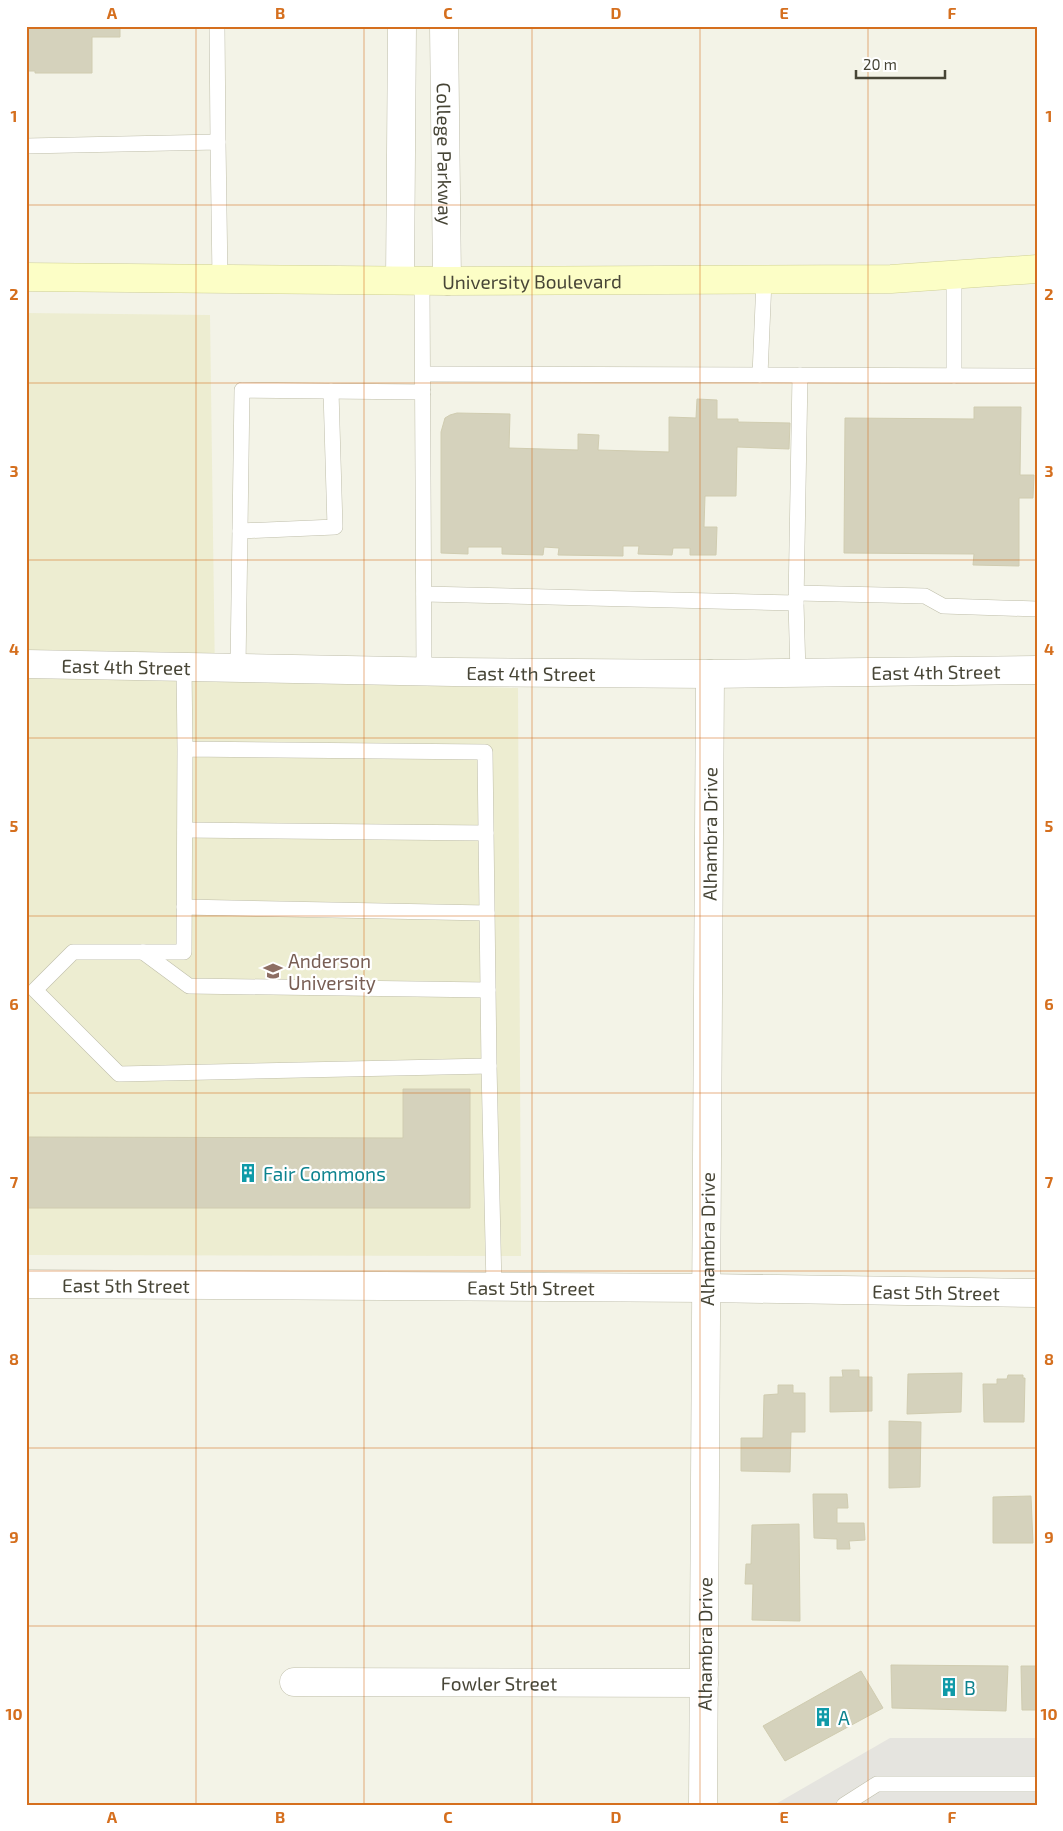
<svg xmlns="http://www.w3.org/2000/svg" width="1063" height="1831" font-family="'Exo 2',sans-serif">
  <rect width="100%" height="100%" fill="#f3f3e7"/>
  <path fill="#ededd1" d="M26,313L210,315L215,679L518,688L521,1256L26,1255Z"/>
  <path fill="#e5e4df" d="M890,1738H1037V1805H892L891,1803L888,1805H774Z"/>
  <g fill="#d5d2bc" stroke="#d0ccb0">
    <path d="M26,26H120V37H92V73H35V71H27L26,103Z"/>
    <path d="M697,399L717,400V419H738V422L790,423L789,449L737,447L736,496H705L704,527H717L716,555H690V548H673L672,555L638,554L639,546H623V556L558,555L559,548L544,547L543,555L502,554V547H468V554L441,553V432L445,418L450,415L457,413L510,414L509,448L578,450V434L599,435L598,450L669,452V417L696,418Z"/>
    <path d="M974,407H1021L1020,475H1034L1033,498H1019V566L973,565L974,554L844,553L845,418L974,419Z"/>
    <path d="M403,1089H470V1208H26V1137L403,1138Z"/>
    <path d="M842,1370H859V1377H872V1411L830,1412V1377H843Z"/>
    <path d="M962,1373L961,1412L907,1414L908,1374Z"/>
    <path d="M1008,1375H1023V1378H1025L1024,1422H984L983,1384H997V1379H1007Z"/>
    <path d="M778,1385H793V1393H805V1432H791L790,1472L741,1471V1438H763L764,1395L778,1394Z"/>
    <path d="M889,1421L921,1422L920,1487L889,1488Z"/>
    <path d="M813,1494H847L848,1508H837V1523H864L865,1540L849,1541L850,1549H837V1539L814,1538Z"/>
    <path d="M1031,1496L1033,1543H993V1497Z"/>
    <path d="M799,1524L800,1621L752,1620L753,1584H745L746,1564H751L752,1525Z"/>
    <path d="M891,1665L1008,1666L1006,1711L892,1708Z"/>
    <path d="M1021,1666H1037V1710H1022Z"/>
    <path d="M861,1671L883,1708L785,1761L763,1726Z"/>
  </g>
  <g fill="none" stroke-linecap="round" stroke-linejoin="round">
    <g stroke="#bfbeaa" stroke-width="16">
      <g id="lane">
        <path d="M217,26L218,142"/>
        <path d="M26,146L218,142L220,279"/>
        <path d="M954,275V376"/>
        <path d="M422,281L424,672"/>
        <path d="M423,374L1037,376"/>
        <path d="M760,375L764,280"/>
        <path d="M240,531L335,527L331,391"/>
        <path d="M797,593L925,596L943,606L1037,609"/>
        <path d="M424,594L796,603L800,375"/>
        <path d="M796,603L798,673"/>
        <path d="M184,667L185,749L184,952H73L35,990L119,1074L489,1066L485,752L185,749"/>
        <path d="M238,668L242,390L423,392"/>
        <path d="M185,830L486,833"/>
        <path d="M184,907L487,913"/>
        <path d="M143,952L189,986L488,990"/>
        <path d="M489,1066L494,1287"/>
        <path d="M844,1805L877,1784H1037"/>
      </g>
    </g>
    <g stroke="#bfbeaa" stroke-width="29">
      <g id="street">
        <path id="s1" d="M444,26L447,281"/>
        <path d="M400,280L402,26"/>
        <path id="s2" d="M26,664L453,672L710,674L1037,670"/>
        <path id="s3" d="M26,1284L706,1288L1037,1293"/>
        <path id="s4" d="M294,1682L704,1683"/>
        <path id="s5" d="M703,1805L710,674"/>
      </g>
    </g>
    <g stroke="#cfd094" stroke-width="29">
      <g id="secondary">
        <path id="s6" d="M26,277L447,281L891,279L1037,269"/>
      </g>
    </g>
    <use href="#lane" stroke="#fff" stroke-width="15"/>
    <use href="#street" stroke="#fff" stroke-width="28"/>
    <use href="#secondary" stroke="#fcfec6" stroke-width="28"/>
  </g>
  <path fill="none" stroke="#d56f1e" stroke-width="1" stroke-opacity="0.55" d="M196,26V1805M364,26V1805M532,26V1805M700,26V1805M868,26V1805M26,205H1037M26,383H1037M26,560H1037M26,738H1037M26,916H1037M26,1093H1037M26,1271H1037M26,1448H1037M26,1626H1037"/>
  <defs>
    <g id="university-bare" transform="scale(1.5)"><path d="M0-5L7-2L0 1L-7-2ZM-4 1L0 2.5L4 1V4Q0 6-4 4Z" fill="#8d6e63" stroke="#fff" stroke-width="2.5" paint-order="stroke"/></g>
    <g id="building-bare" transform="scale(1.5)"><path d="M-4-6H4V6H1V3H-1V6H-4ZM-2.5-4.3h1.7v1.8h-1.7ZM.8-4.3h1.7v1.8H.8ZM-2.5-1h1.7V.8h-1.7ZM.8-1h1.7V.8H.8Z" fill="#0f9aa8" stroke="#fff" stroke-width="2.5" paint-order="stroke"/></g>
  </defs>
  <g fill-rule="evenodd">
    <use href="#university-bare" x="273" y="971"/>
    <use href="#building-bare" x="248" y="1173"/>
    <use href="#building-bare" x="949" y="1687"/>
    <use href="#building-bare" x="823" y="1717"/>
  </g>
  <g text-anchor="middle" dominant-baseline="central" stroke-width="4.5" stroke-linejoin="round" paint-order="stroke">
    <g font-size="19" fill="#474536" stroke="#fff">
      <text stroke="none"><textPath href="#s1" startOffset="128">College Parkway</textPath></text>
      <text stroke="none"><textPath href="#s6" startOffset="506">University Boulevard</textPath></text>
      <text stroke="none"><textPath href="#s2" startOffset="100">East 4th Street</textPath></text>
      <text stroke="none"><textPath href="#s2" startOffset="910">East 4th Street</textPath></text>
      <text stroke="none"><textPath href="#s2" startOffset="505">East 4th Street</textPath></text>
      <text stroke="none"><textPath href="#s5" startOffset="971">Alhambra Drive</textPath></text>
      <text stroke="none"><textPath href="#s5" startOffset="566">Alhambra Drive</textPath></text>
      <text stroke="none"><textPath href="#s3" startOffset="100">East 5th Street</textPath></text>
      <text stroke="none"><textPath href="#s3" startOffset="505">East 5th Street</textPath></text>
      <text stroke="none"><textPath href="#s3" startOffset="910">East 5th Street</textPath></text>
      <text stroke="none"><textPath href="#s5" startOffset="161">Alhambra Drive</textPath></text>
      <text stroke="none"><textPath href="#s4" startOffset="205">Fowler Street</textPath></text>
    </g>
    <g font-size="19" fill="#785e54" stroke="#fff" text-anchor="start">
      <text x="288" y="960">Anderson<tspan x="288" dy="22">University</tspan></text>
    </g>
    <g font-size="19" fill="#0d838f" stroke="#fff" text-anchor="start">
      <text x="263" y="1173">Fair Commons</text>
      <text x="964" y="1687">B</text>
      <text x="838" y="1717">A</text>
    </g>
  </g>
  <rect width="1063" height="1831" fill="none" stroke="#ffffff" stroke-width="55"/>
  <path d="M856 70v8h89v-8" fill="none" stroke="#474536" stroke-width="2.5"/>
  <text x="863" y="70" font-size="15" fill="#474536" stroke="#ffffff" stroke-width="4" paint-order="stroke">20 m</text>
  <rect x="28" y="28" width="1008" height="1776" fill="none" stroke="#d56f1e" stroke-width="2"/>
  <g font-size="16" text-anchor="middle" font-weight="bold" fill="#d56f1e">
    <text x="112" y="19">A</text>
    <text x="280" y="19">B</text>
    <text x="448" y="19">C</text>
    <text x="616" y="19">D</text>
    <text x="784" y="19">E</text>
    <text x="952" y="19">F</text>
    <text x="14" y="122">1</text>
    <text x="1049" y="122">1</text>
    <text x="14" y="300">2</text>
    <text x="1049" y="300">2</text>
    <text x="14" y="477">3</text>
    <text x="1049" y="477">3</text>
    <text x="14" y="655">4</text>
    <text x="1049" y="655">4</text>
    <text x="14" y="832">5</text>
    <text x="1049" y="832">5</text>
    <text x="14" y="1010">6</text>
    <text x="1049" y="1010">6</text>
    <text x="14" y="1188">7</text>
    <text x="1049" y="1188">7</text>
    <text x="14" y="1365">8</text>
    <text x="1049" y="1365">8</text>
    <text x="14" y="1543">9</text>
    <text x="1049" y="1543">9</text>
    <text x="14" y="1720">10</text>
    <text x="1049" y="1720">10</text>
    <text x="112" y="1823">A</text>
    <text x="280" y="1823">B</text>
    <text x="448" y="1823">C</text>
    <text x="616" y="1823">D</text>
    <text x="784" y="1823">E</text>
    <text x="952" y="1823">F</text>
  </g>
</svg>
